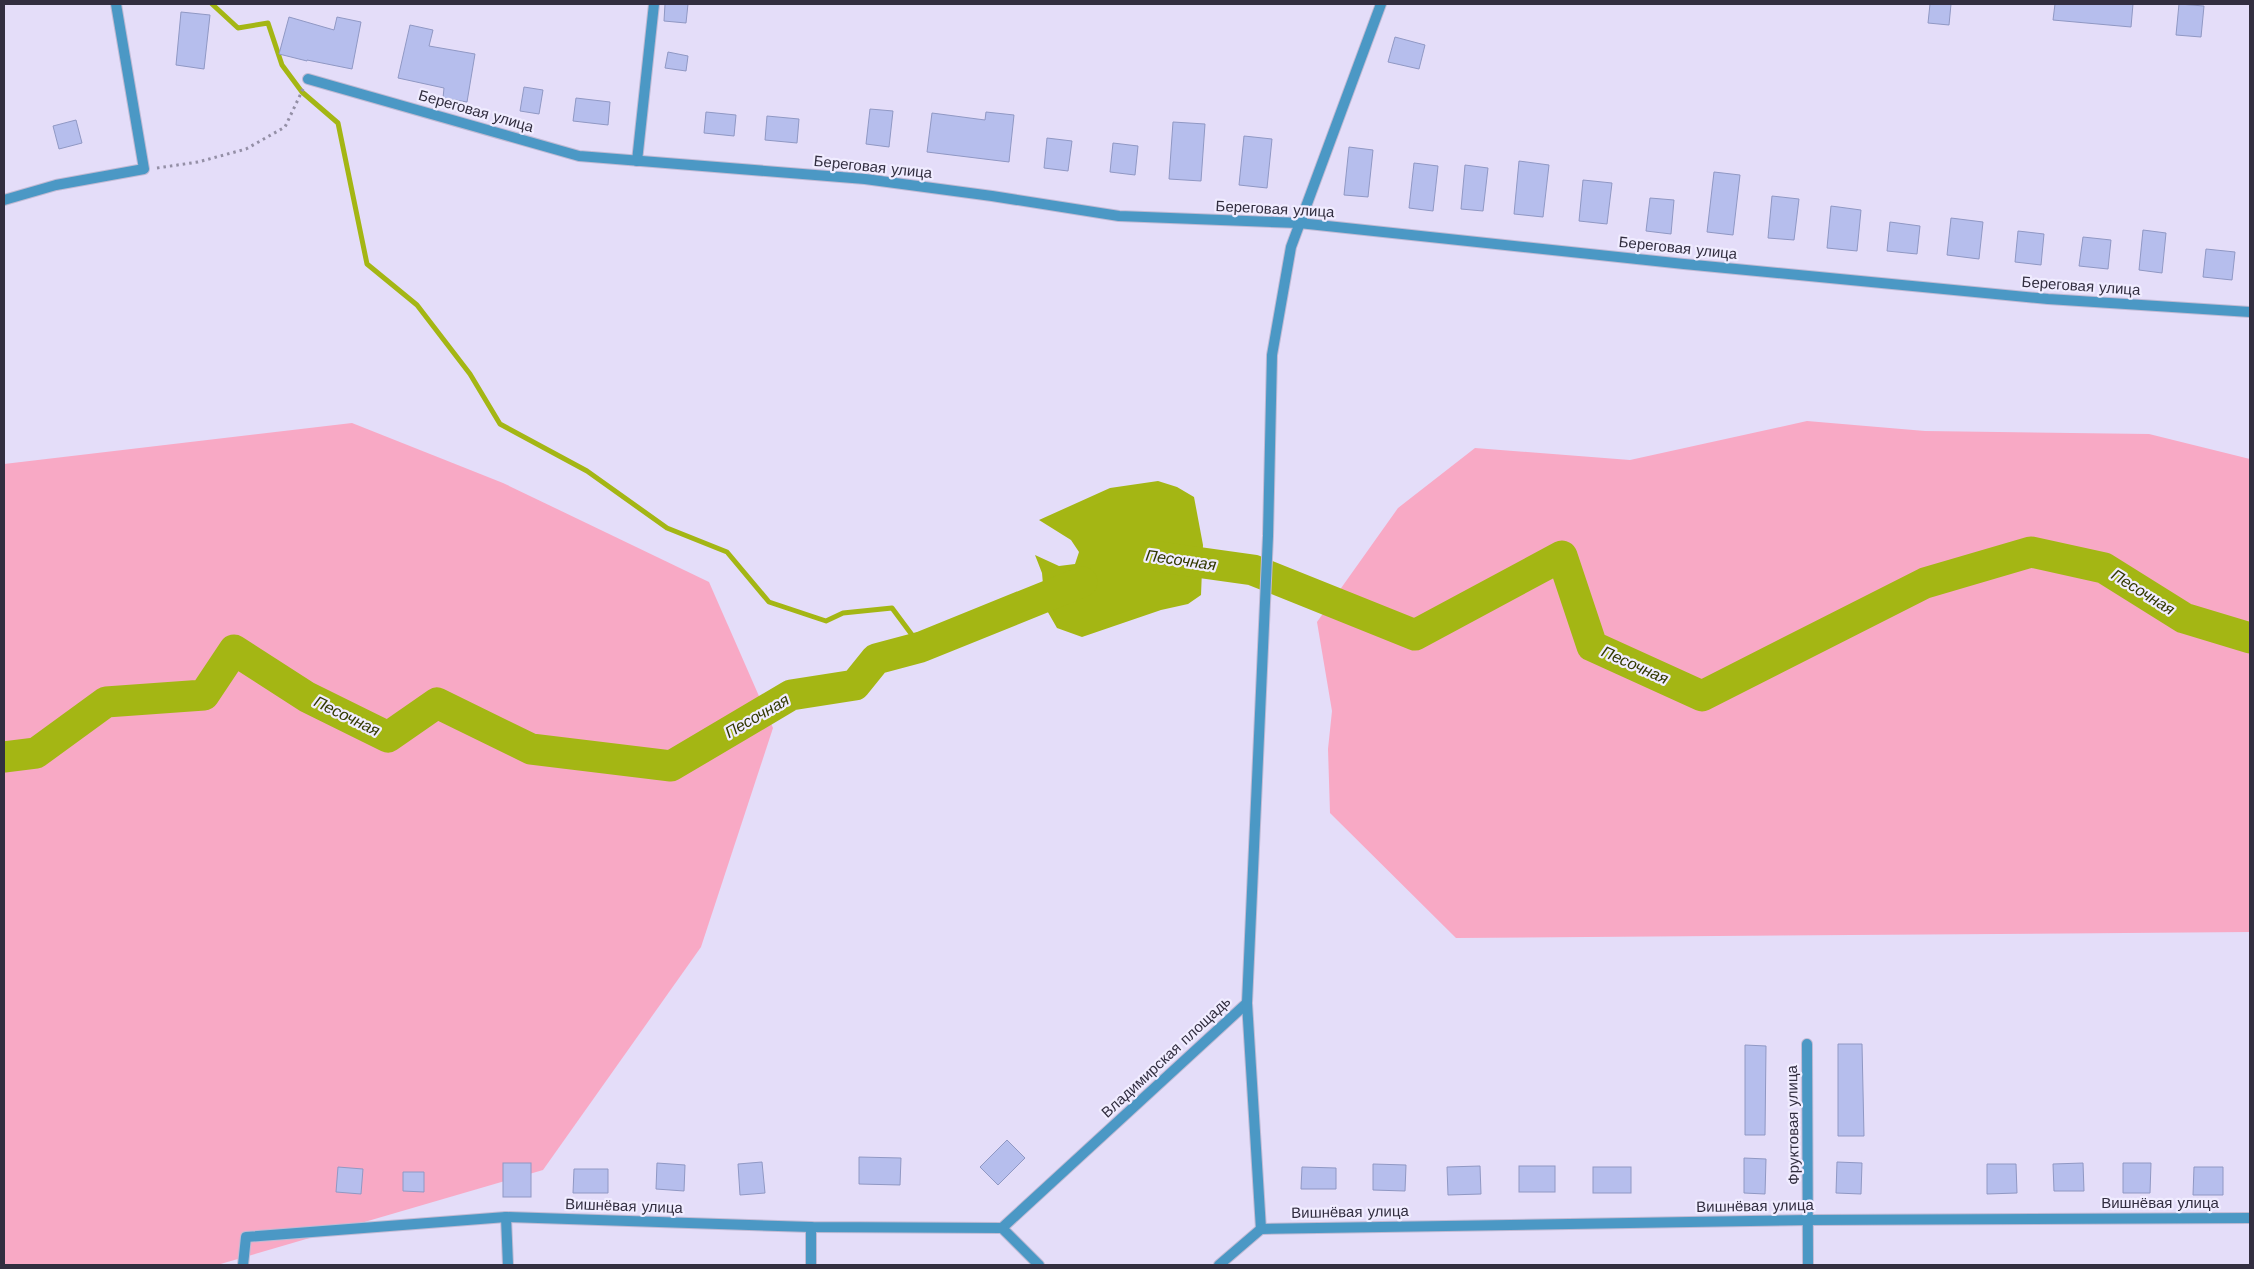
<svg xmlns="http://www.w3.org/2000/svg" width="2254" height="1269" font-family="'Work Sans',sans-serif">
  <rect width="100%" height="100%" fill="#e4ddf9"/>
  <g fill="#f8a9c5">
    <path d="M1807,421L1925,431L2149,434L2250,459V932L1456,938L1330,813L1328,749L1332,711L1317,622L1398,508L1475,448L1630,460Z"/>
    <path d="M352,423L503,483L709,582L773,728L701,947L543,1170L217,1265H4V464Z"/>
  </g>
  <path fill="#a4b614" d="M1158,481L1177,487L1194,497L1203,545L1201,595L1188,604L1161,610L1082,637L1057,628L1045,607L1042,573L1035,555L1059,566L1075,564L1079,552L1071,540L1039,520L1110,488Z"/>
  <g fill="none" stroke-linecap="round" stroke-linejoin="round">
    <path stroke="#a4b614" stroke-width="5" d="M212,4L238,28L268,23L282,65L302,92L338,123L367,264L417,305L470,374L500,424L587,471L667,528L727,552L769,602L826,621L843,613L892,608L921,647"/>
    <g stroke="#a4b614" stroke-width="31">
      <path d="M1160,557L1253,570L1415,635L1562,556L1592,646L1702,696L1925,583L2031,552L2104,568L2184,618L2250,638"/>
      <path d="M4,757L36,753L106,702L204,695L234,650L307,697L388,737L437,703L531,749L671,766L791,695L855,685L876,659L921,647L1082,582"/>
    </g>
  </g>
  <g fill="#b6beed" stroke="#9098c4">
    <path d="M665,4H688L686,23L664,21Z"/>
    <path d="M1930,4H1951L1949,25L1928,23Z"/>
    <path d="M2055,4H2133L2131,27L2053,20Z"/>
    <path d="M2179,4L2204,6L2201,37L2176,35Z"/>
    <path d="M181,12L210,15L204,69L176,65Z"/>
    <path d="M289,17L334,30L337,17L361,22L352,69L307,60V61L279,54Z"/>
    <path d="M410,25L433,30L429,46L475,54L467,102L443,98L444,88L398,78Z"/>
    <path d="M1395,37L1425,45L1419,69L1388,62Z"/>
    <path d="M668,52L688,56L686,71L665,68Z"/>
    <path d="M524,87L543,90L539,114L520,111Z"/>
    <path d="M576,98L610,102L608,125L573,121Z"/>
    <path d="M870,109L893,111L889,147L866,144Z"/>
    <path d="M706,112L736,115L734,136L704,133Z"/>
    <path d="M986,112L1014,115L1009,162L927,152L932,113L985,120Z"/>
    <path d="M767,116L799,119L797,143L765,140Z"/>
    <path d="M76,120L82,143L59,149L53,126Z"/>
    <path d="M1173,122L1205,124L1201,181L1169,179Z"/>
    <path d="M1244,136L1272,139L1267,188L1239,185Z"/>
    <path d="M1047,138L1072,141L1068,171L1044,168Z"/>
    <path d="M1113,143L1138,146L1135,175L1110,172Z"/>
    <path d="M1349,147L1373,150L1368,197L1344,195Z"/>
    <path d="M1519,161L1549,165L1543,217L1514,214Z"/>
    <path d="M1414,163L1438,166L1433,211L1409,208Z"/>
    <path d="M1465,165L1488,168L1483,211L1461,209Z"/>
    <path d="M1714,172L1740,175L1733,235L1707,232Z"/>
    <path d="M1583,180L1612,183L1607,224L1579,221Z"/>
    <path d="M1772,196L1799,199L1794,240L1768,238Z"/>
    <path d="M1650,198L1674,200L1671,234L1646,231Z"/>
    <path d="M1831,206L1861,210L1857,251L1827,248Z"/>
    <path d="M1951,218L1983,222L1979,259L1947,255Z"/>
    <path d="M1890,222L1920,226L1917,254L1887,251Z"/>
    <path d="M2143,230L2166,233L2162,273L2139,270Z"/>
    <path d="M2018,231L2044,234L2041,265L2015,262Z"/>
    <path d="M2083,237L2111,240L2108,269L2079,266Z"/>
    <path d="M2206,249L2235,252L2232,280L2203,277Z"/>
    <path d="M1838,1044H1862L1864,1136H1838Z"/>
    <path d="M1745,1045L1766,1046L1765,1135H1745Z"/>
    <path d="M1007,1140L1025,1158L998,1185L980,1167Z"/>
    <path d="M859,1157L901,1158L900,1185L859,1184Z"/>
    <path d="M1744,1158L1766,1159L1765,1194L1744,1193Z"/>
    <path d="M762,1162L765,1193L740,1195L738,1164Z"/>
    <path d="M1837,1162L1862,1163L1861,1194L1836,1193Z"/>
    <rect x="503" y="1163" width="28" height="34"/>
    <path d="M657,1163L685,1165L684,1191L656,1189Z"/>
    <path d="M2083,1163L2084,1191H2054L2053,1164Z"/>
    <path d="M2123,1163H2151L2150,1193H2123Z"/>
    <path d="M1373,1164L1406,1165L1405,1191L1373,1190Z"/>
    <path d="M1987,1164H2016L2017,1193L1987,1194Z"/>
    <path d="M1480,1166L1481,1194L1448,1195L1447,1167Z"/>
    <rect x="1519" y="1166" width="36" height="26"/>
    <path d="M338,1167L363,1169L361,1194L336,1192Z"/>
    <path d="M1302,1167L1336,1168V1189H1301Z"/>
    <rect x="1593" y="1167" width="38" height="26"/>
    <path d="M2194,1167H2223V1195H2193Z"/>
    <path d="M574,1169H608V1193H573Z"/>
    <path d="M403,1172H424V1192L403,1191Z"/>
  </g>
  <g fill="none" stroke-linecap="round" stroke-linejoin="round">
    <g stroke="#c0bad4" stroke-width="12">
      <path id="service" d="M637,161L654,4"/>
    </g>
    <g stroke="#c0bad4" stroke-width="12">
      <g id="minor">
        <path d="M308,79L579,156L865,179L992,196L1119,216L1299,223L1684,264L2048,299L2250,312"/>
        <path d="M4,200L56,185L144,169L116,4"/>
        <path d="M1807,1044L1808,1265"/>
        <path d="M506,1217L508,1265"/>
        <path d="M811,1227V1265"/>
        <path d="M1002,1228L1247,1003"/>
        <path d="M1002,1228L1039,1265"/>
        <path d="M1261,1229L1247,1003L1268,536L1272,355L1291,247L1381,4"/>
        <path d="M1261,1229L1809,1220L2250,1218"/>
        <path d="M243,1265L246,1237L506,1217L811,1227L1002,1228"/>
        <path d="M1219,1265L1261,1229"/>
      </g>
    </g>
    <path stroke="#948fa6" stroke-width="3" stroke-dasharray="2.5 4" stroke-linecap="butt" d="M157,168L198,162L246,149L285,127L303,89"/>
    <use href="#service" stroke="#4b98c5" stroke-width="10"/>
    <use href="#minor" stroke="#4b98c5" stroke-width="10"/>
  </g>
  <g text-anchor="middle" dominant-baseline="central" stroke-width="4.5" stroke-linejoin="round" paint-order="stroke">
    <g font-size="15" fill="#322e40" stroke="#f0ecff">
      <text transform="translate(476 111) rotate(16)">Береговая улица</text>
      <text transform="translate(873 167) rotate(6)">Береговая улица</text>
      <text transform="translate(1275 209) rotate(3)">Береговая улица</text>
      <text transform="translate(1678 248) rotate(6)">Береговая улица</text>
      <text transform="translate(2081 286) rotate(4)">Береговая улица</text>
      <text transform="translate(1166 1057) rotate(-43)">Владимирская площадь</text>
      <text transform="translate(1793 1125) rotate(-91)">Фруктовая улица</text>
      <text x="2160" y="1203">Вишнёвая улица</text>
      <text transform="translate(624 1206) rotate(2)">Вишнёвая улица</text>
      <text transform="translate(1755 1206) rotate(-1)">Вишнёвая улица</text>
      <text transform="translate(1350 1212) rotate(-1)">Вишнёвая улица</text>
    </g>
    <g font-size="16" font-style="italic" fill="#333900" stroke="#f0ecff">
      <text transform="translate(1181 560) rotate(8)">Песочная</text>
      <text transform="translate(2143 592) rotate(32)">Песочная</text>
      <text transform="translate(1635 665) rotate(24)">Песочная</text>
      <text transform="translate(347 716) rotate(26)">Песочная</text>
      <text transform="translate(757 716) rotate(-30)">Песочная</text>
    </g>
  </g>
  <rect width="2254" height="1269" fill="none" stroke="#322e40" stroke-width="10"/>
</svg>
